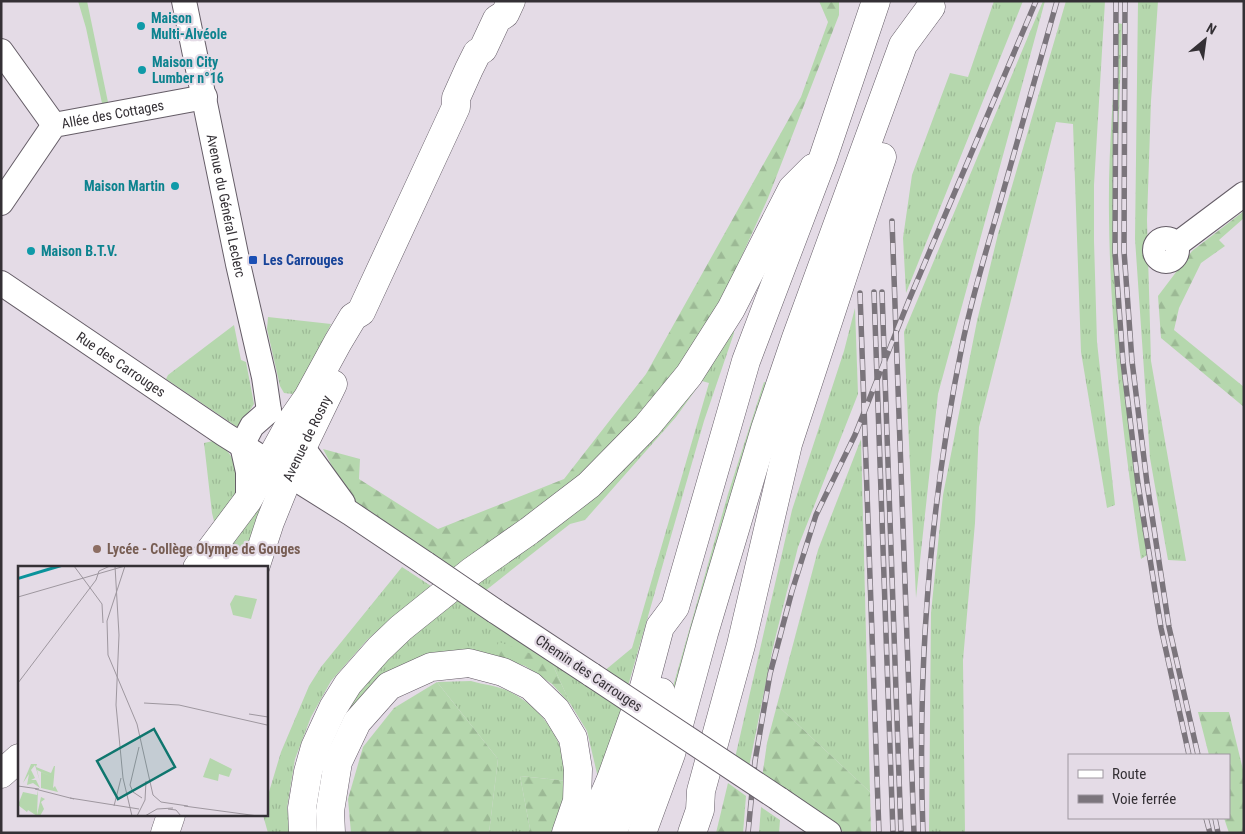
<svg xmlns="http://www.w3.org/2000/svg" width="1245" height="834" font-family="'Roboto Condensed',sans-serif">
  <defs>
    <pattern id="grass-tufts" width="24" height="20" patternUnits="userSpaceOnUse" patternTransform="scale(1.25)"><rect width="24" height="20" fill="#b5d7ad"/><path d="M3 7l-1-3M5 7V3M7 7l1-3M15 17l-1-3M17 17v-4M19 17l1-3" fill="none" stroke="#9cb995"/></pattern>
    <pattern id="forest-firs" width="22" height="20" patternUnits="userSpaceOnUse" patternTransform="scale(1.25)"><rect width="22" height="20" fill="#b5d7ad"/><path d="M5 1l3.5 6h-7zM16 11l3.5 6h-7z" fill="#9cb995"/></pattern>
  </defs>
  <rect width="100%" height="100%" fill="#e4dbe6"/>
  <g fill="url(#grass-tufts)">
    <path d="M994,1H1023L906,293L903,238L912,175L950,73L968,77Z"/>
    <path d="M1043,1H1045L938,394L916,598L904,332Z"/>
    <path d="M1066,1H1105L1094,185V241L1097,342L1115,505L1107,508L1081,352L1073,124L1056,122L979,427L975,523L963,660L965,833H929L931,613L943,495L977,321L998,234Z"/>
    <path d="M1138,1H1158L1151,101L1147,220L1151,361L1186,561L1168,560L1150,458L1135,239Z"/>
    <path d="M1118,23L1122,24C1120,89 1117,155 1117,220C1118,331 1132,446 1147,555L1141,559C1124,445 1110,331 1109,216C1108,151 1114,87 1118,23Z"/>
    <path d="M855,308L858,394L798,547L773,647L749,767L735,758L792,510L844,351Z"/>
    <path d="M268,317L331,324L299,389L293,394L284,393L280,386L267,329Z"/>
    <path d="M734,324V333L704,421L628,686L603,672L632,648L709,383L702,381L676,417L585,520L570,524L485,591L476,585L575,510Z"/>
    <path d="M234,325L241,360L246,362L254,404L247,415L237,427L166,379L168,375Z"/>
    <path d="M764,382L769,384L673,715L666,711L728,494Z"/>
    <path d="M861,439L870,792L777,705L818,550Z"/>
    <path d="M213,441C236,453 236,466 239,489L235,492L237,494L215,525L212,513L204,443Z"/>
    <path d="M274,475L247,555L227,547Z"/>
    <path d="M402,567L431,586L368,639L331,681L311,717L295,759L287,808L291,833H268L263,815H266V802L281,752L309,686L321,667Z"/>
    <path d="M456,597L623,710L599,782L587,731L571,705L551,661L491,655L383,680L322,833H316L315,801L322,758L338,720L369,675Z"/>
    <path d="M471,681C484,685 501,686 512,693C545,710 566,745 568,781L520,776L530,829L528,833H489L498,759L437,682Z"/>
    <path d="M761,807L780,820L779,833H759Z"/>
  </g>
  <g fill="url(#forest-firs)">
    <path d="M819,1H839V15L768,198L731,280L698,347L638,424L565,495L455,572L352,504L323,449L360,459L359,479L438,529L564,479L646,374L801,97L828,22Z"/>
    <path d="M1244,211V218L1219,240L1225,246L1201,263L1179,308L1174,330L1244,387V407L1161,338L1158,296L1192,251Z"/>
    <path d="M499,642L551,661L571,705L552,684L525,666L491,655Z"/>
    <path d="M437,682L498,759L489,833H351L348,799L363,747L394,708Z"/>
    <path d="M777,705L870,792L871,833H845L762,778L767,743Z"/>
    <path d="M1198,712H1229L1244,774V833H1229L1224,818H1229V755H1209Z"/>
    <path d="M520,776L568,781L562,813L552,833H528L530,829Z"/>
    <path d="M728,783L746,796L743,833H716Z"/>
  </g>
  <path fill="#b5d7ad" d="M78,1H87L109,107L103,108L86,28Z"/>
  <g fill="none" stroke-linecap="round" stroke-linejoin="round">
    <g stroke="#655d67" stroke-width="26">
      <g id="minor">
        <path id="s1" d="M184,1L238,264L264,377L269,411"/>
        <path d="M1,51L54,125"/>
        <path id="s2" d="M1,203L54,125L205,97"/>
        <circle cx="1166" cy="250" r="11"/>
        <path d="M1176,245L1244,194"/>
        <path id="s3" d="M1,283L224,434L350,513L426,564"/>
        <path d="M289,439L293,438L303,448L343,503"/>
        <path d="M248,500V472L242,445L252,426L269,411"/>
        <path d="M495,611L592,675"/>
        <path d="M779,799L829,833"/>
      </g>
    </g>
    <g stroke="#655d67" stroke-width="29">
      <g id="major">
        <path d="M209,553L224,555L238,564L239,568"/>
        <path d="M197,568L248,500L292,420L308,397L338,342L353,317L361,312L456,107V98L469,69L477,53L483,49L497,19L505,14L511,1"/>
        <path id="s4" d="M255,568L270,522L289,475L333,384"/>
        <path d="M1,774L19,758"/>
        <path d="M165,833L171,815"/>
      </g>
    </g>
    <g stroke="#655d67" stroke-width="29">
      <g id="highway">
        <path d="M303,833L302,808L308,772L315,747L333,708L348,684L379,649L401,628L472,571L529,531L589,485L647,426L689,375L731,309L792,189L813,168"/>
        <path d="M331,833L330,811L338,762L357,722L389,686L431,667L469,663L503,672L531,686L556,710L573,738L578,769L577,801L566,833"/>
        <path d="M588,833L611,779L644,687L660,627L675,607L746,361L823,158L876,1"/>
        <path d="M612,833C633,788 648,739 661,692"/>
        <path d="M642,833L671,754L704,633L765,429L796,338L903,45L931,7"/>
        <path d="M692,833L700,810L701,791L741,645L788,444L882,157"/>
      </g>
    </g>
    <use href="#minor" stroke="#fff" stroke-width="24"/>
    <use href="#major" stroke="#fff" stroke-width="28"/>
    <use href="#highway" stroke="#fff" stroke-width="28"/>
    <g stroke="#7b757c" stroke-width="5.5">
      <g id="rail">
        <path d="M1116,1L1115,252L1123,362L1138,484L1161,628L1189,755"/>
        <path d="M1125,1L1124,251L1132,361L1147,483L1169,627L1198,755"/>
        <path d="M892,221L914,833"/>
        <path d="M874,292L893,833"/>
        <path d="M882,292L901,833"/>
        <path d="M860,293L879,833"/>
        <path d="M1206,818L1210,833"/>
        <path d="M1215,818L1218,833"/>
        <path d="M748,833L755,761L770,674L792,591L816,515L855,435L909,300L1036,1"/>
        <path d="M923,833C917,667 929,509 962,346C971,300 985,255 998,210C1018,140 1037,71 1057,1"/>
      </g>
    </g>
    <use href="#rail" stroke="#e4dbe6" stroke-width="4" stroke-dasharray="11" stroke-linecap="butt"/>
    <g stroke="#655d67" stroke-width="26" stroke-linecap="butt">
      <g id="minor-bridge">
        <path d="M426,564L495,611"/>
        <path d="M592,675L779,799"/>
      </g>
    </g>
    <use href="#minor-bridge" stroke="#fff" stroke-width="24"/>
  </g>
  <g fill="#0f9aa8" stroke="#e4dbe6" stroke-width="2">
    <circle cx="141" cy="26" r="5"/>
    <circle cx="142" cy="70" r="5"/>
    <circle cx="175" cy="186" r="5"/>
    <circle cx="31" cy="251" r="5"/>
  </g>
  <rect fill="#1a4fb4" stroke="#e4dbe6" stroke-width="2" x="248" y="255" width="10" height="10" rx="2.5"/>
  <circle fill="#8d6e63" stroke="#e4dbe6" stroke-width="2" cx="97" cy="549" r="5"/>
  <g text-anchor="middle" dominant-baseline="central" stroke-width="4.5" stroke-linejoin="round" paint-order="stroke">
    <g font-size="14" font-weight="bold" fill="#0d838f" stroke="#e4dbe6" text-anchor="start">
      <text x="151" y="18">Maison<tspan x="151" dy="16">Multi-Alvéole</tspan></text>
      <text x="152" y="62">Maison City<tspan x="152" dy="16">Lumber n°16</tspan></text>
      <text x="165" y="186" text-anchor="end">Maison Martin</text>
      <text x="41" y="251">Maison B.T.V.</text>
    </g>
    <g font-size="14" fill="#343035" stroke="#e4dbe6">
      <text stroke="none"><textPath href="#s2" startOffset="154">Allée des Cottages</textPath></text>
      <text stroke="none"><textPath href="#s1" startOffset="209">Avenue du Général Leclerc</textPath></text>
      <text stroke="none"><textPath href="#s3" startOffset="145">Rue des Carrouges</textPath></text>
      <text stroke="none"><textPath href="#s4" startOffset="140">Avenue de Rosny</textPath></text>
      <text transform="translate(589 673) rotate(34)">Chemin des Carrouges</text>
    </g>
    <g font-size="14" font-weight="bold" fill="#164399" stroke="#e4dbe6" text-anchor="start">
      <text x="263" y="260">Les Carrouges</text>
    </g>
    <g font-size="14" font-weight="bold" fill="#785e54" stroke="#e4dbe6" text-anchor="start">
      <text x="107" y="549">Lycée - Collège Olympe de Gouges</text>
    </g>
  </g>
  <g transform="translate(18 566)">
    <rect width="250" height="250" fill="#e4dbe6"/>
    <path d="M13,198H19L18,201L33,207L36,200H37L35,222L37,220L40,226L23,222V206L34,211L19,204L22,216L17,199L13,204L17,212L13,214H18L22,222L15,217L9,219L11,208L5,217ZM20,224L19,249L23,231L27,233L23,236L26,243L22,250H19L10,244L9,246L0,239L5,226L19,229Z" fill="#b5d7ad"/>
    <path d="M217,29L239,33L233,53L215,49L212,38Z" fill="#b5d7ad"/>
    <path d="M192,192L214,203L211,211L201,208L200,215L185,211Z" fill="#b5d7ad"/>
    <path d="M36,0H47L0,14V11Z" fill="#0a939b"/>
    <path fill="none" stroke="#9e979f" stroke-width="1" d="M56,0L84,38L85,57M97,0L101,69L98,139L105,212L114,250M107,0L89,55L90,89L119,158L135,229L143,236L170,240M0,31L107,0M0,117L78,14L81,5L92,0M126,137L161,139L249,159M231,148L250,151M121,181L112,219L115,226L124,232M0,220L21,223M17,223L56,233M52,232L121,243M96,240L103,212M166,240L240,250M150,243L158,244L163,250M119,250L127,234L128,215M127,250L139,243L155,242"/>
    <path fill="#0f766e" fill-opacity="0.15" stroke="#0f766e" stroke-width="2.5" d="M136,163L157,201L100,233L79,195Z"/>
    <rect width="250" height="250" fill="none" stroke="#343035" stroke-width="2.5"/>
  </g>
  <rect width="1245" height="834" fill="none" stroke="#343035" stroke-width="5"/>
  <rect x="1068" y="754" width="162" height="65" fill="#e4dbe6" stroke="#9e979f"/>
  <rect x="1078" y="770" width="25" height="8" fill="#ffffff" stroke="#9e979f"/>
  <text x="1112" y="779" font-size="15" fill="#343035">Route</text>
  <rect x="1078" y="795" width="25" height="8" fill="#7b757c" stroke="#9e979f"/>
  <text x="1112" y="804" font-size="15" fill="#343035">Voie ferrée</text>
  <g transform="translate(1205 40) rotate(29)" stroke="#e4dbe6" stroke-width="4" paint-order="stroke">
  <path d="M0-4L9 19L0 12L-9 19Z" fill="#343035"/>
  <text y="-8" font-size="14" font-weight="bold" text-anchor="middle" fill="#343035">N</text>
  </g>
</svg>
